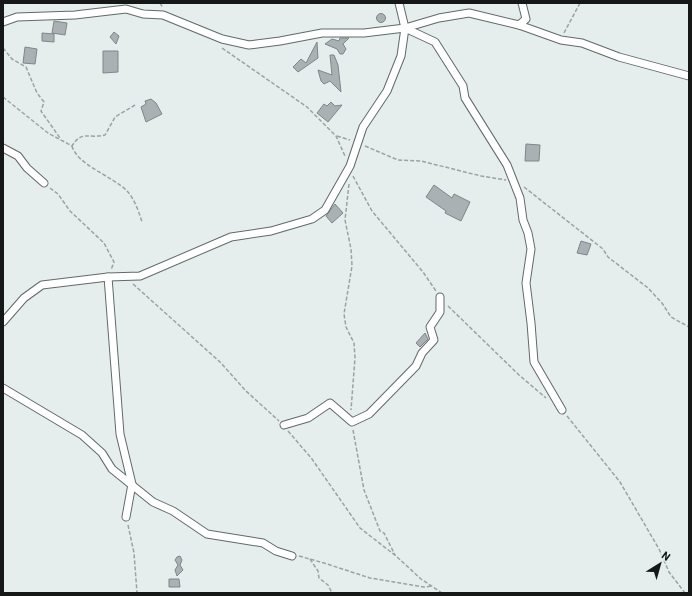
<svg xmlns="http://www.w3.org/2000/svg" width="692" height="596" font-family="Barlow,sans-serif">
  <rect width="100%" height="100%" fill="#e5eded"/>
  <g fill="#aab1b4" stroke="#7f8688">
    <circle cx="381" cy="18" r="4.5"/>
    <path d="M54,21L67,23L65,35L52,33Z"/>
    <path d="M114,32L119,36L116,44L110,37Z"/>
    <path d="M42,33L54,34V42L42,41Z"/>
    <path d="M340,38H349L343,44L346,49L343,54H340L337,49L325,44L332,39L339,41Z"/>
    <path d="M317,42L318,58L298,72L293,67L301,59L306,63Z"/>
    <path d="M25,47L37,49L35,64L23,63Z"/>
    <path d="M103,51H118V72L103,73Z"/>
    <path d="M330,55H334L338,65L341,92L330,81L324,84L321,81L318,70L332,75Z"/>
    <path d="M151,99L156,103L162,114L146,122L141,107L146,104L145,101Z"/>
    <path d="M331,102L335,106L342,105L328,122L317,113L324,104L327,106Z"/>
    <path d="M526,144L540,145L539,161H525Z"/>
    <path d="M434,185L452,198L454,194L470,202L461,221L445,213L446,211L426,197Z"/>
    <path d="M335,204L343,213L332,223L326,216Z"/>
    <path d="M581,241L591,244L587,255L577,253Z"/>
    <path d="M425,333L428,339L420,347L416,343Z"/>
    <path d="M180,556L182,560L180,565L183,570L177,576L175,570L178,565L175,560L177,557Z"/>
    <path d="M169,579H179L180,587H169Z"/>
  </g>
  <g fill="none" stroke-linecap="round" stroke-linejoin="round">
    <g stroke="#626968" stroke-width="9">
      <g id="street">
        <path d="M399,3L405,28L435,42L463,86L465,98L507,165L520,198L523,220L528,233L531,249L526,283L531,323L534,362L562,410"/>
        <path d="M3,22L17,17L75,15L126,9L143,14L163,15L222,39L249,45L280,41L322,33H364L405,28L439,18L469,13L519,25L561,40L582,43L619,57L689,76"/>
        <path d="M519,25L526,19L522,3"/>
        <path d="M3,148L18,156L27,168L44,183"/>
        <path d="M108,277L120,434L132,484L126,517"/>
        <path d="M3,322L24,298L42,285L108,277L140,276L231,237L271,231L312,219L325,210L350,166L363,127L387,91L401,56L405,28"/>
        <path d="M3,388L82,435L102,453L112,469L153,502L173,511L207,534L263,543L276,551L292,556"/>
        <path d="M284,425L308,418L330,403L352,422L369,414L416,366L422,353L434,340L430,327L440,312V297"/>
      </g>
    </g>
    <g stroke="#9ca2a2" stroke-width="1.5" stroke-dasharray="4 2" stroke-linecap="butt">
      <path d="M160,3L163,8"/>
      <path d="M564,33L580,3"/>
      <path d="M3,48L12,59L26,67L37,93L44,102L41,111L60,138"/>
      <path d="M222,48L307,107L336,136L345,156"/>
      <path d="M3,97L48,133L72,146C82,130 88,139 105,135L115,117L135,105"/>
      <path d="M337,136L350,140"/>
      <path d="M72,146C77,165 114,177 127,191C134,198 139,212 142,222"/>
      <path d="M365,146L398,160L421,161L481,176L506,180"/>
      <path d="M353,176L372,211L423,272L436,291"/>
      <path d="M349,184L345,220L351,249L352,266L344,314L346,327L354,343L355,358L351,410"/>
      <path d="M524,187L603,249L608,257L648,288L662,303L671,317L689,327"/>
      <path d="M50,188L58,194L70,211L104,243L114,262L111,270"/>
      <path d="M133,284L220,362L246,391L279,421"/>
      <path d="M448,306L519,375L546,398"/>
      <path d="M567,416L620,482L659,549L669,572L685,593"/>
      <path d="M353,430L364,490L380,531L384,533L395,555"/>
      <path d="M288,431L312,459L360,528L396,556L421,579L442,593"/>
      <path d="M128,525L134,553L137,593"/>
      <path d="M299,556L324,563L370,578L424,587L432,586"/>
      <path d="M310,559L318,571L319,578L328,585L332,593"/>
    </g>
    <use href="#street" stroke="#fff" stroke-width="7"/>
  </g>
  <rect width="692" height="596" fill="none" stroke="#161818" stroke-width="8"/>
  <g transform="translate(660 564) rotate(37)" stroke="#e5eded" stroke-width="3" paint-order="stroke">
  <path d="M0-3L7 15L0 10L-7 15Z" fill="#161818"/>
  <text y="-6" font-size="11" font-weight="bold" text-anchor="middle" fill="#161818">N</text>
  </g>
</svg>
